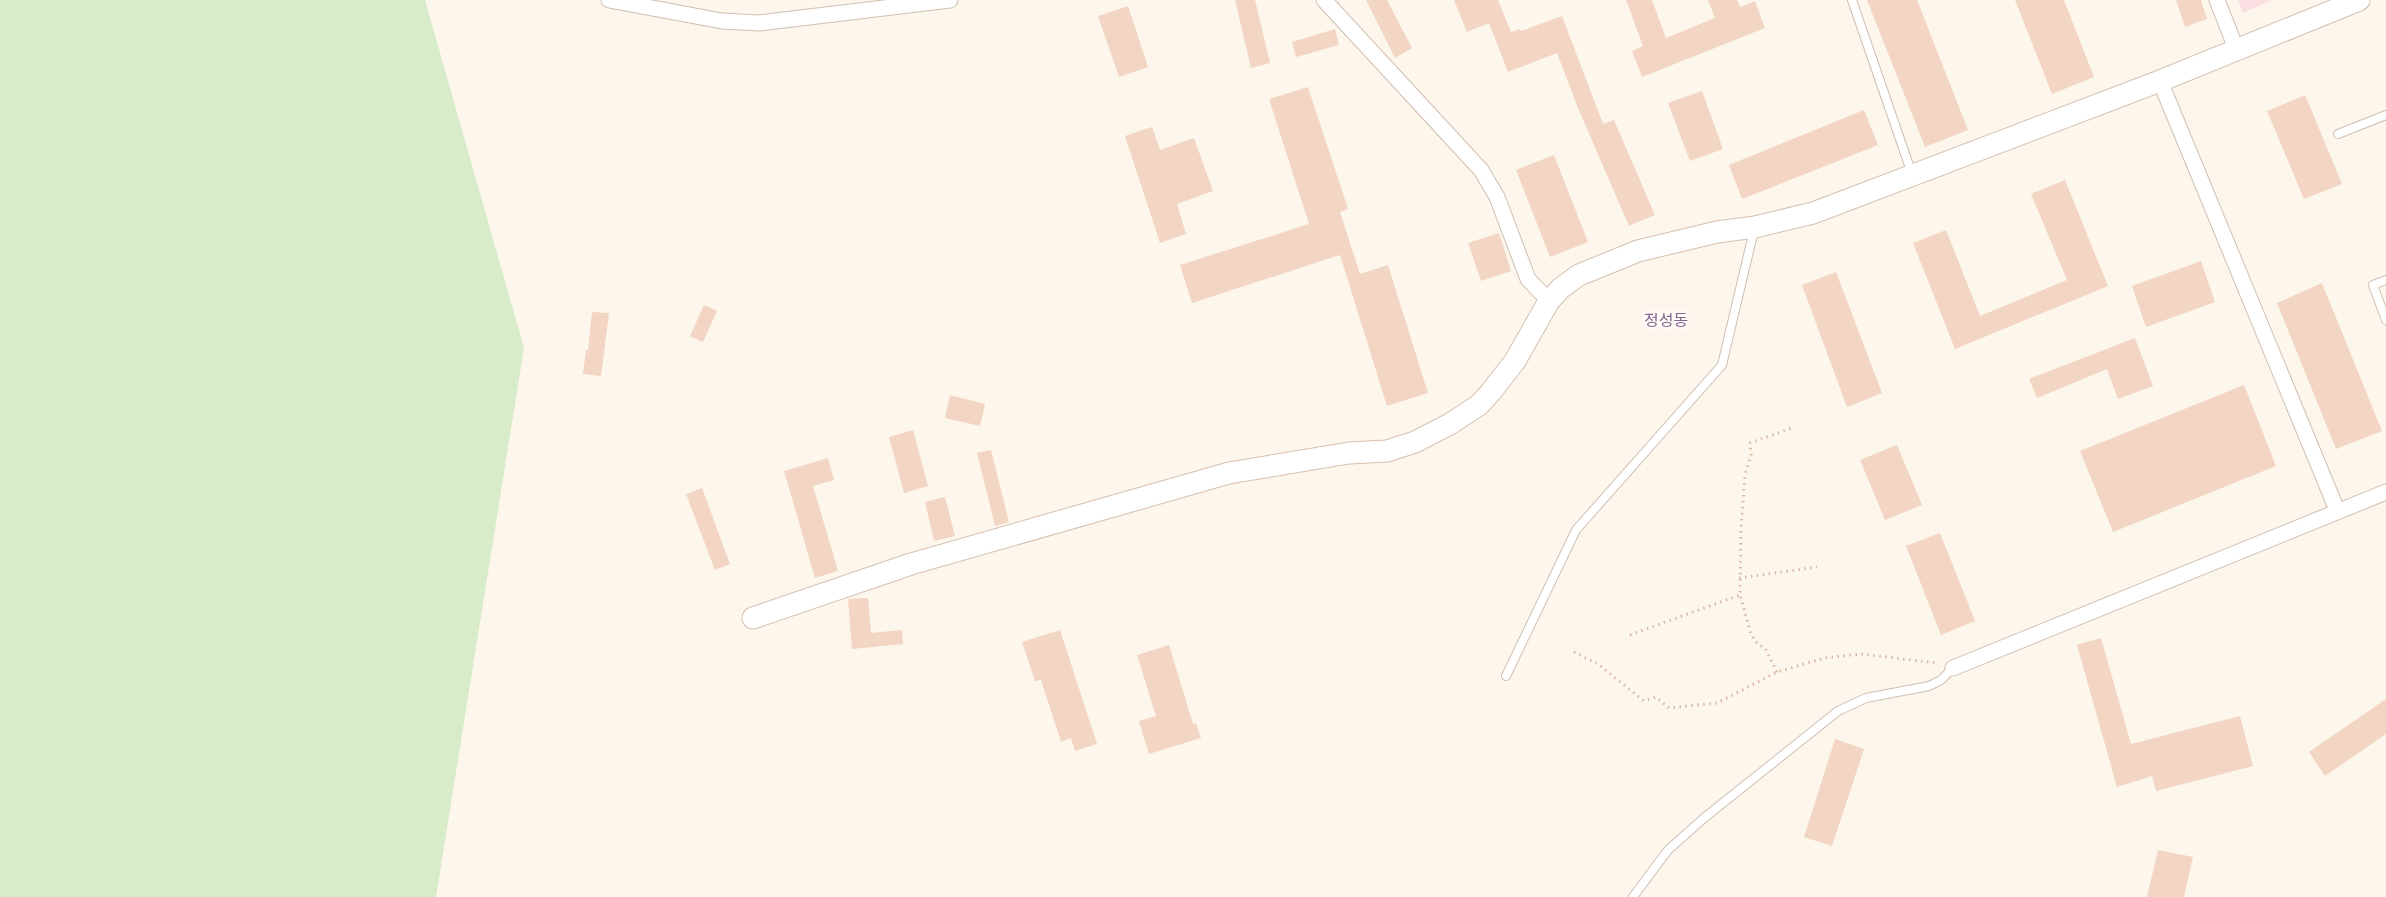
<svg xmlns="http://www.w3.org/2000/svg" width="2386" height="897" font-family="Quicksand,'Noto Sans KR',sans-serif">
  <rect width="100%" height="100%" fill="#fdf6ec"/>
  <path fill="#fbdfe3" d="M2238,0H2272L2243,13Z"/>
  <path fill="#d8ecc9" d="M0,0H425L524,348L436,897H0Z"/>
  <g fill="#f3d5c3">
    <path d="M1235,0H1255L1270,63L1251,68Z"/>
    <path d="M1366,0H1387L1412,48L1395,58Z"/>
    <path d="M1454,0H1498L1511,32L1520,29L1521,31L1562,16L1603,124L1614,120L1655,215L1629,226L1578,108L1557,53L1508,72L1489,23L1467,32Z"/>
    <path d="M1626,0H1652L1666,38L1715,18L1708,0H1737L1740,7L1755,1L1765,28L1642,77L1632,51L1643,46Z"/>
    <path d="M1867,0H1917L1968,130L1925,147Z"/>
    <path d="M2015,0H2064L2094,77L2052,94Z"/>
    <path d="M2176,0H2201L2207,19L2185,27Z"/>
    <path d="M1128,6L1148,67L1119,77L1098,16Z"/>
    <path d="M1335,29L1339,45L1296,57L1292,42Z"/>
    <path d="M1308,87L1348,209L1340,212L1360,274L1388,265L1428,393L1387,406L1340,255L1192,303L1180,265L1309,224L1269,99Z"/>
    <path d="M1702,91L1723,149L1690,161L1668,103Z"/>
    <path d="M2305,95L2342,184L2304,199L2267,111Z"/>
    <path d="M1864,110L1878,145L1742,199L1729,165Z"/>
    <path d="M1152,127L1160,150L1194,138L1213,191L1177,204L1186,234L1160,243L1125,136Z"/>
    <path d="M1554,155L1588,242L1550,257L1516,170Z"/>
    <path d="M2065,180L2108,286L1955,349L1913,243L1946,230L1980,316L2067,280L2031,194Z"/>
    <path d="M1499,233L1511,271L1481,281L1468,243Z"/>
    <path d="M2201,261L2215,302L2146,327L2132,286Z"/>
    <path d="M1836,272L1882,393L1847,407L1802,285Z"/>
    <path d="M2322,283L2382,431L2336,449L2277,303Z"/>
    <path d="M704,305L717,311L703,342L690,336Z"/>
    <path d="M592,312L609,313L601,376L583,374L586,350H588Z"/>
    <path d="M2135,338L2153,386L2118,399L2107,369L2037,398L2029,379Z"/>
    <path d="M2244,385L2276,466L2113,532L2080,451Z"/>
    <path d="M950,395L985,404L980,426L945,418Z"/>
    <path d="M913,430L928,486L904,493L889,437Z"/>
    <path d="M1897,445L1922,505L1885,520L1860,460Z"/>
    <path d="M991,450L1009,522L995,526L977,453Z"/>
    <path d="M828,458L834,480L813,486L838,571L815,578L784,471Z"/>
    <path d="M702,488L730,564L715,570L686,494Z"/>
    <path d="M945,497L955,536L934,541L925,502Z"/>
    <path d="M1940,533L1975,621L1941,635L1906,546Z"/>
    <path d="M868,598L871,633L902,630L903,644L852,649L848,599Z"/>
    <path d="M1060,630L1097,744L1075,751L1071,738L1061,742L1041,680L1035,681L1022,642Z"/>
    <path d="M2101,638L2131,744L2240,716L2253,766L2156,791L2152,776L2117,787L2077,645Z"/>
    <path d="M1169,645L1193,724L1196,723L1201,738L1149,754L1139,721L1156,716L1137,655Z"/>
    <path d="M2386,699V734L2325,776L2309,752Z"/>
    <path d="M1835,739L1864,749L1832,846L1804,837Z"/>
    <path d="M2158,850L2193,857L2184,897H2147Z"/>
  </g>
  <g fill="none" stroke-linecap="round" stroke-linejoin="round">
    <g stroke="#d1beb0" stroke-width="10">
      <g id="lane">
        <path d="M1852,0L1912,174"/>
        <path d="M2338,134L2386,115"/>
        <path d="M2386,280L2373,285L2386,320"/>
        <path d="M1506,676L1576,530L1722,365L1754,230"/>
        <path d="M1633,897L1668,850L1704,818L1838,711L1866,698L1929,686L1941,680L1953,668"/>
      </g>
    </g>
    <g stroke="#d1beb0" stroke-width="17">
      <g id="street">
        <path d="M609,0L722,21L759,23L950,0"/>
        <path d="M1324,0L1481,170L1497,197L1528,279L1549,301"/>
        <path d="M2217,0L2237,51"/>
        <path d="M2160,81L2337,510"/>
        <path d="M1953,668L2386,492"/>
      </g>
    </g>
    <g stroke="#d6c0b0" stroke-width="23">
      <path id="secondary" d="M753,618L911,564L1229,473L1349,453L1387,451L1415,442L1450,424L1479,405L1490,393L1515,361L1549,301L1561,288L1579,275L1638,251L1717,232L1755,227L1813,213L2160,81L2359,0"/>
    </g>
    <g stroke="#d9b8a5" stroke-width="3" stroke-dasharray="1.5 4.5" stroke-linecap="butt">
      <path d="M1739,578L1817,567"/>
      <path d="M1630,635L1740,595"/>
      <path d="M1574,652L1598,664L1644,701L1656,697L1669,708L1717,703L1777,672L1824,658L1861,654L1937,663"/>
      <path d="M1777,672L1766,650L1755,641L1751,634L1740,595L1741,529L1745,475L1751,455L1750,443L1792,428"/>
    </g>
    <use href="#lane" stroke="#fff" stroke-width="8"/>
    <use href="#street" stroke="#fff" stroke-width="15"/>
    <use href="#secondary" stroke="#fff" stroke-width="21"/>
  </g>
  <g text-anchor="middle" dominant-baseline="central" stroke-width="6" stroke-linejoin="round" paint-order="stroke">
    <g font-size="16" fill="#846695" stroke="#fffaf3">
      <text x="1666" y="320">정성동</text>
    </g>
  </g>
</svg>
